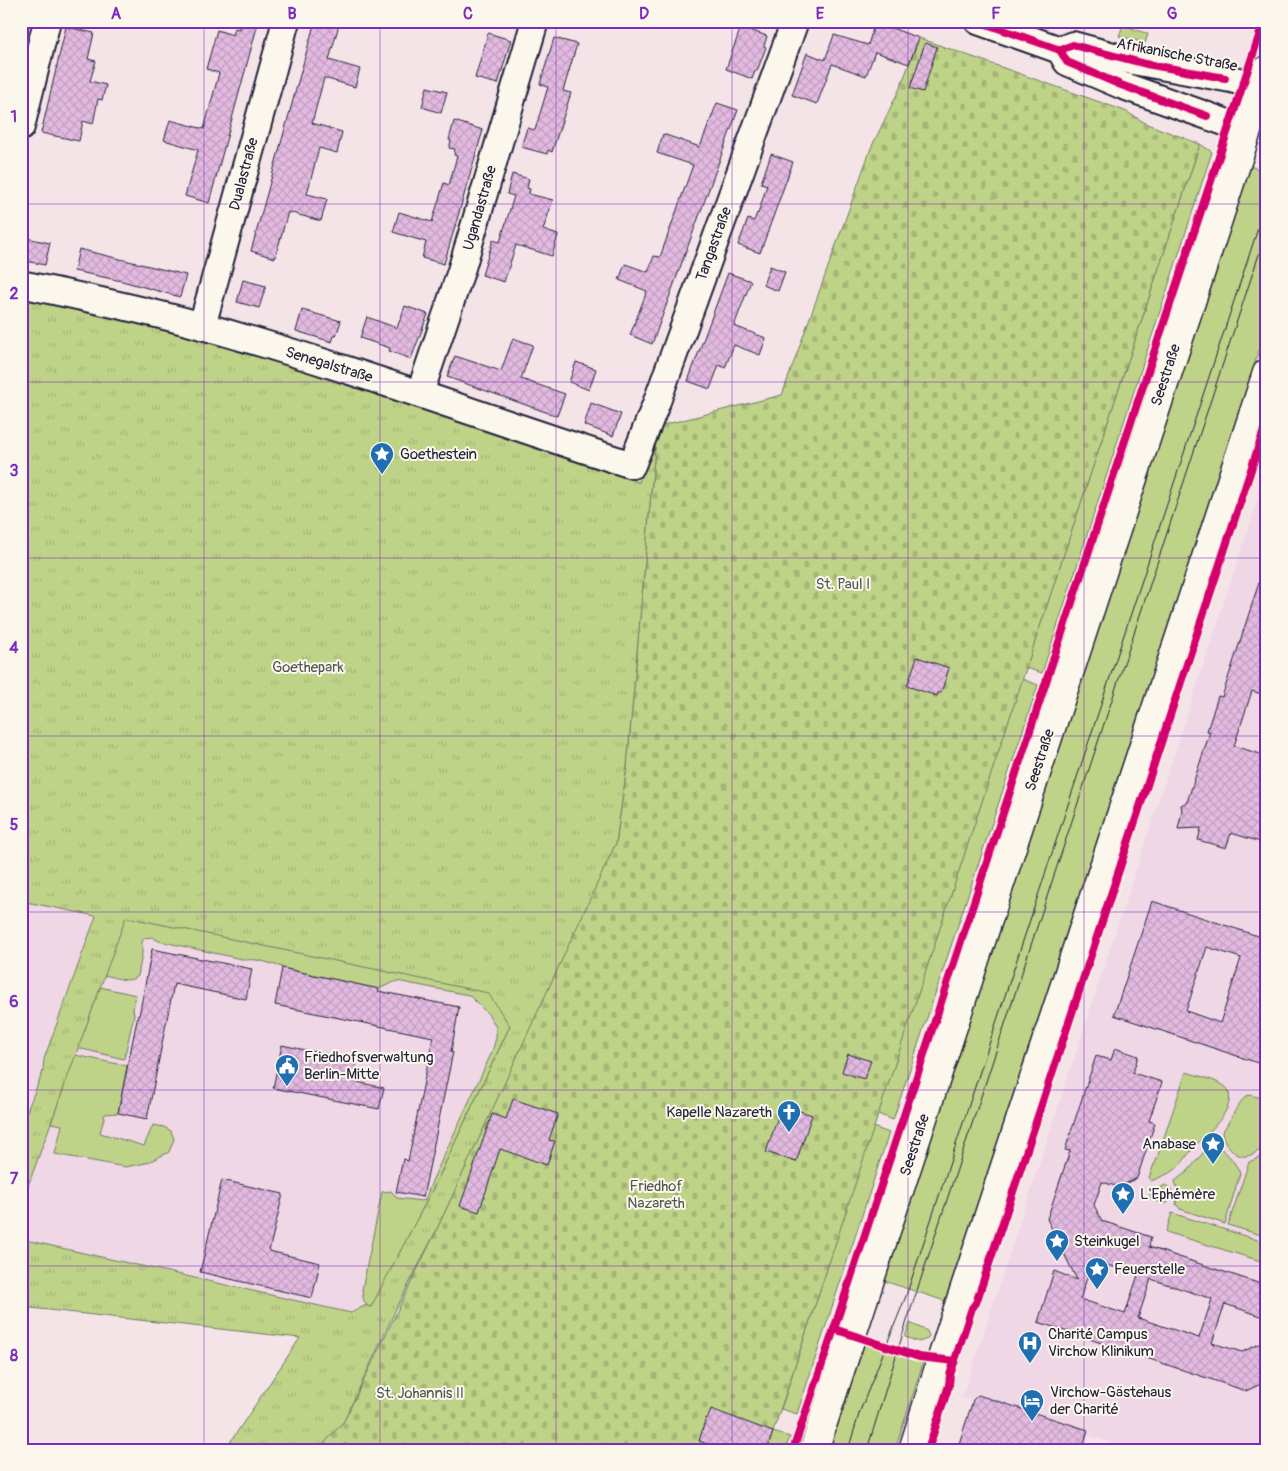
<svg xmlns="http://www.w3.org/2000/svg" width="1288" height="1471" font-family="Pangolin,sans-serif">
  <defs>
    <pattern id="cemetery-stones" width="16" height="16" patternUnits="userSpaceOnUse" patternTransform="scale(1.25)"><rect width="16" height="16" fill="#bfd388"/><path d="M2 7V4a2 2 0 0 1 4 0v3zM10 15v-3a2 2 0 0 1 4 0v3z" fill="#a4b576"/></pattern>
    <pattern id="park-tufts" width="24" height="20" patternUnits="userSpaceOnUse" patternTransform="scale(1.25)"><rect width="24" height="20" fill="#bfd388"/><path d="M3 7l-1-3M5 7V3M7 7l1-3M15 17l-1-3M17 17v-4M19 17l1-3" fill="none" stroke="#a4b576"/></pattern>
    <pattern id="building-cross-hatch" width="8" height="8" patternUnits="userSpaceOnUse" patternTransform="scale(1.25)"><rect width="8" height="8" fill="#e3b9e0"/><path d="M0 0l8 8M0 8l8-8" fill="none" stroke="#c29fc1"/></pattern>
  </defs>
  <rect width="100%" height="100%" fill="#f4e4e8"/>
  <filter id="ink" filterUnits="userSpaceOnUse"><feTurbulence type="fractalNoise" baseFrequency=".02" numOctaves="2"/><feDisplacementMap in="SourceGraphic" scale="10" xChannelSelector="R" yChannelSelector="G"/><feConvolveMatrix kernelMatrix="1 2 1 2 8 2 1 2 1" color-interpolation-filters="sRGB"/></filter>
  <g filter="url(#ink)">
    <g fill="#efd7e6">
      <path d="M1267,472V1450H1108L1110,1442L962,1398Z"/>
      <path d="M21,901L96,915L44,1059L43,1071L21,1126Z"/>
      <path d="M125,917L488,993L510,1026L435,1185L371,1308L366,1305L351,1313L21,1239V1205Z"/>
    </g>
    <g fill="#bfd388" stroke="#707a62">
      <path d="M1123,25L1148,34L1145,43L1119,36Z"/>
      <path d="M1200,144L1212,152L1042,673L1026,668Z"/>
      <path d="M1247,165L1267,172V326L945,1301L881,1280Z"/>
      <path d="M1022,679L1038,685L893,1120L878,1114Z"/>
      <path d="M130,904L476,937L510,1026L435,1185L371,1308C363,1304 363,1298 362,1290L382,1192L391,1191L397,1198L422,1201L425,1200L432,1181L492,1052L496,1038V1027L489,1015L469,995L397,981L378,989L282,968V967C270,964 258,958 246,960L159,941L152,937L144,938L142,942V954L138,976C129,984 115,977 104,975Z"/>
      <path d="M100,987L136,995L133,1009L134,1015L124,1059L78,1048Z"/>
      <path d="M75,1055L127,1066L118,1113L105,1114L100,1133L144,1146L153,1125L164,1127L171,1131L174,1139L169,1152L146,1163L125,1167L55,1154L62,1125L51,1123Z"/>
      <path d="M1186,1072C1195,1075 1225,1082 1228,1090C1237,1110 1205,1135 1194,1147C1187,1155 1182,1165 1173,1171C1166,1175 1158,1178 1151,1181L1149,1178L1154,1164H1155Z"/>
      <path d="M1249,1095L1267,1099V1146C1254,1154 1243,1162 1232,1150C1226,1144 1223,1140 1222,1132C1230,1123 1239,1098 1249,1095Z"/>
      <path d="M873,1127L889,1133L797,1414L781,1409Z"/>
      <path d="M1212,1145C1225,1148 1234,1161 1240,1173L1225,1224L1180,1209L1176,1204L1178,1194L1175,1181L1188,1171L1208,1147Z"/>
      <path d="M1267,1154V1237L1228,1225L1249,1162Z"/>
      <path d="M1165,1185L1171,1189C1172,1195 1171,1202 1165,1204L1151,1199L1150,1194Z"/>
      <path d="M1172,1213L1267,1243V1263L1166,1232Z"/>
      <path d="M910,1323L927,1331L929,1336L927,1339L919,1342L905,1337Z"/>
      <path d="M864,1342L916,1357L923,1363L895,1450H823L860,1344Z"/>
      <path d="M773,1432L790,1437L785,1450H767Z"/>
    </g>
    <path fill="url(#cemetery-stones)" stroke="#707a62" d="M919,38L1125,111L1147,124L1200,144L767,1450H318L344,1421L436,1231L540,1003L616,843L627,766L656,436L659,426L782,395L871,148L900,88Z"/>
    <path fill="url(#park-tufts)" stroke="#707a62" d="M21,297L88,309L197,337L422,407L639,482L656,436L627,766L616,843L436,1231L395,1311L344,1421L318,1450H225L300,1338L31,1308L21,1324V1239L351,1313L366,1305L371,1307L435,1185L510,1026L488,993L126,917L21,1205V1126L43,1071L44,1059L96,916L21,901Z"/>
    <g fill="url(#building-cross-hatch)" stroke="#22223b" fill-rule="evenodd">
      <path d="M315,21H340L329,60L360,69L355,87L324,78L312,123L342,132L337,153L319,148L307,194L327,199L321,221L288,212L275,258L251,251Z"/>
      <path d="M240,22L257,27L209,203L185,196L198,150L164,140L170,120L204,129L219,73L206,69L217,30L233,35L235,28L239,29Z"/>
      <path d="M875,22L919,38L909,64L875,52L866,76L832,64L817,104L792,95L807,53L825,60L834,35L868,45Z"/>
      <path d="M66,27L94,33L88,59L96,61L90,81L106,85L102,100L98,99L93,124L83,121L79,141L41,133Z"/>
      <path d="M741,27L767,36L764,46L766,47L757,71H755L752,79L726,69Z"/>
      <path d="M488,33L511,40L498,84L475,78Z"/>
      <path d="M554,38L577,44L563,91L571,93L552,152L548,150L547,154L521,147L527,128L535,130L548,87L540,84Z"/>
      <path d="M925,43L937,47L923,92L910,88Z"/>
      <path d="M427,87L447,92L441,113L422,107Z"/>
      <path d="M717,103L738,110L652,344L630,335L647,291L619,280L625,264L648,272L654,256L660,257L693,165L657,153L663,134L700,147Z"/>
      <path d="M454,121L483,130L444,264L422,258L426,242L393,232L399,212L432,222L444,183L449,185L457,156L454,155L455,149L449,148L451,141L449,140Z"/>
      <path d="M771,154L793,162L760,253L738,245L748,219L754,221L757,213L758,214L767,185L761,183Z"/>
      <path d="M512,174L529,179L527,188L530,189L529,194L553,200L543,230L558,235L552,256L516,245L504,282L482,275L493,240L500,242L514,196L507,194Z"/>
      <path d="M21,237L50,243L45,265L21,260Z"/>
      <path d="M79,249L186,275L180,297L122,281L74,271Z"/>
      <path d="M770,266L785,272L778,291L763,285Z"/>
      <path d="M728,273L751,281L734,326L766,338L760,355L734,345L725,368L719,365L710,389L688,381Z"/>
      <path d="M243,280L266,286L259,308L237,302Z"/>
      <path d="M405,306L428,314L411,359L389,351L390,348L360,338L367,317L397,328Z"/>
      <path d="M302,310L341,321L336,336H334L332,342L296,331Z"/>
      <path d="M513,338L533,345L521,379L565,394L557,416L447,377L455,356L501,371Z"/>
      <path d="M576,362L596,369L589,390L569,382Z"/>
      <path d="M591,403L621,414L613,436L584,425Z"/>
      <path d="M1264,567L1267,568V696L1252,691L1234,746L1267,756V844L1231,833L1226,848L1198,840L1201,828L1178,829L1182,811L1181,805L1187,802L1210,732L1207,731L1218,696L1222,697Z"/>
      <path d="M917,657L949,668L941,693H938L937,696L907,686Z"/>
      <path d="M1152,901L1267,939V1066L1114,1015ZM1207,947L1241,958L1220,1023L1186,1011Z"/>
      <path d="M152,949L252,969L246,999L174,984L147,1119L118,1113L138,1015L139,1016Z"/>
      <path d="M282,968L379,989L378,991L459,1007L451,1052H453L423,1197L396,1192L403,1159L408,1161L433,1037L275,1005Z"/>
      <path d="M282,1045L357,1061L353,1081L384,1088L379,1109L273,1088Z"/>
      <path d="M1115,1048L1138,1056L1133,1073L1162,1082L1149,1121L1155,1123L1137,1178L1119,1187L1102,1182L1094,1205L1102,1221L1151,1237L1149,1247L1267,1286V1318L1225,1304L1212,1343L1242,1352L1267,1340V1381L1246,1391L1038,1322L1054,1271L1077,1280L1047,1219L1070,1151L1065,1150L1096,1056L1111,1060ZM1093,1260L1138,1275L1125,1314L1080,1299ZM1151,1279L1212,1299L1199,1338L1138,1318Z"/>
      <path d="M848,1054L871,1061L864,1079L842,1072Z"/>
      <path d="M513,1099L558,1114L549,1140L555,1141L547,1165L500,1149L479,1212L460,1206L492,1114L506,1119Z"/>
      <path d="M782,1105L812,1115L796,1162L766,1152Z"/>
      <path d="M222,1180L283,1194L269,1251L320,1263L312,1298L200,1272Z"/>
      <path d="M978,1395L1088,1430L1082,1450H957L973,1400Z"/>
      <path d="M711,1409L773,1432L767,1450H724L699,1441L706,1418H708Z"/>
    </g>
    <g fill="none" stroke-linecap="round" stroke-linejoin="round">
      <g stroke="#22223b" stroke-width="30">
        <g id="minor">
          <path d="M978,21L1060,50L1067,62L1121,85L1247,130"/>
          <path d="M1060,50L1073,45L1128,60L1231,79L1261,87"/>
          <path d="M21,127L47,21"/>
          <path d="M21,284C82,297 143,309 202,326C347,366 488,419 632,465L656,404L795,21"/>
          <path d="M202,326L286,21"/>
          <path d="M420,393L461,271L535,21"/>
        </g>
      </g>
      <g stroke="#22223b" stroke-width="31">
        <g id="major">
          <path d="M814,1450L1267,70"/>
          <path d="M913,1450L950,1333L1267,373"/>
        </g>
      </g>
      <use href="#minor" stroke="#fbf7ec" stroke-width="26"/>
      <use href="#major" stroke="#fbf7ec" stroke-width="28"/>
      <g stroke="#22223b" stroke-width="1">
        <path d="M848,1450L860,1411L906,1296L1267,201"/>
        <path d="M867,1450L904,1330L1267,230"/>
      </g>
      <g stroke="#fbf7ec" stroke-width="11">
        <g id="cycleway">
          <path d="M978,21L1060,50L1067,62L1121,85L1207,116"/>
          <path d="M1060,50L1073,45L1146,64L1225,78"/>
          <path d="M834,1329L919,1357L955,1361"/>
          <path d="M793,1450L834,1329L1136,407L1264,21"/>
          <path d="M928,1450L949,1385L950,1375L972,1308L976,1303L1009,1204L1267,421"/>
        </g>
      </g>
      <use href="#cycleway" stroke="#d6006c" stroke-width="8"/>
    </g>
  </g>
  <path fill="none" stroke="#7b2cbf" stroke-width="1" stroke-opacity="0.55" d="M204,21V1450M380,21V1450M556,21V1450M732,21V1450M908,21V1450M1084,21V1450M21,204H1267M21,382H1267M21,558H1267M21,736H1267M21,912H1267M21,1090H1267M21,1266H1267"/>
  <defs>
    <g id="sight-pin" transform="scale(1.25)"><path d="M0 17L-7.5 6A9.5 9.5 0 1 1 7.5 6Z" fill="#1f6fb2" stroke="#fbf7ec"/><path d="M0-6L1.8-2.2L6-1.7L2.9 1.2L3.7 5.4L0 3.3L-3.7 5.4L-2.9 1.2L-6-1.7L-1.8-2.2Z" fill="#fff"/></g>
    <g id="civic-pin" transform="scale(1.25)"><path d="M0 17L-7.5 6A9.5 9.5 0 1 1 7.5 6Z" fill="#1f6fb2" stroke="#fbf7ec"/><path d="M-.6-6.5H3V-4.5H.6V-3L4-1V1h2V6H-6V1h2V-1L-.6-3ZM-1.2 2.5V6h2.4V2.5Z" fill="#fff"/></g>
    <g id="church-pin" transform="scale(1.25)"><path d="M0 17L-7.5 6A9.5 9.5 0 1 1 7.5 6Z" fill="#1f6fb2" stroke="#fbf7ec"/><path d="M-1.2-6h2.4v3.5h3.3v2.4h-3.3V6h-2.4V-.1h-3.3v-2.4h3.3Z" fill="#fff"/></g>
    <g id="hospital-pin" transform="scale(1.25)"><path d="M0 17L-7.5 6A9.5 9.5 0 1 1 7.5 6Z" fill="#1f6fb2" stroke="#fbf7ec"/><path d="M-5-5h3v3.5h4V-5h3V5h-3V1.5h-4V5h-3Z" fill="#fff"/></g>
    <g id="hotel-pin" transform="scale(1.25)"><path d="M0 17L-7.5 6A9.5 9.5 0 1 1 7.5 6Z" fill="#1f6fb2" stroke="#fbf7ec"/><path d="M-6-4.5h1.5V1H6V5H4.5V3h-9V5H-6ZM-4 0a1.8 1.8 0 1 1 3.6 0ZM.5 0V-2.5h3Q6-2.5 6 0Z" fill="#fff"/></g>
  </defs>
  <g fill-rule="evenodd">
    <use href="#sight-pin" x="382" y="454"/>
    <use href="#civic-pin" x="287" y="1066"/>
    <use href="#church-pin" x="789" y="1112"/>
    <use href="#sight-pin" x="1213" y="1144"/>
    <use href="#sight-pin" x="1123" y="1194"/>
    <use href="#sight-pin" x="1057" y="1241"/>
    <use href="#sight-pin" x="1097" y="1269"/>
    <use href="#hospital-pin" x="1030" y="1343"/>
    <use href="#hotel-pin" x="1032" y="1401"/>
  </g>
  <g text-anchor="middle" dominant-baseline="central" stroke-width="4" stroke-linejoin="round" paint-order="stroke">
    <g font-size="15" fill="#22223b" stroke="#fbf7ec">
      <text transform="translate(1177 55) rotate(11)">Afrikanische Straße</text>
      <text transform="translate(244 174) rotate(-75)">Dualastraße</text>
      <text transform="translate(480 208) rotate(-74)">Ugandastraße</text>
      <text transform="translate(714 244) rotate(-70)">Tangastraße</text>
      <text transform="translate(329 365) rotate(17)">Senegalstraße</text>
      <text transform="translate(1166 375) rotate(-72)">Seestraße</text>
      <text transform="translate(1040 760) rotate(-72)">Seestraße</text>
      <text transform="translate(915 1145) rotate(-72)">Seestraße</text>
    </g>
    <g font-size="15" fill="#22223b" stroke="#fbf7ec" text-anchor="start">
      <text x="400" y="454">Goethestein</text>
      <text x="304" y="1057">Friedhofsverwaltung<tspan x="304" dy="17">Berlin-Mitte</tspan></text>
      <text x="772" y="1112" text-anchor="end">Kapelle Nazareth</text>
      <text x="1196" y="1144" text-anchor="end">Anabase</text>
      <text x="1140" y="1194">L'Ephémère</text>
      <text x="1074" y="1241">Steinkugel</text>
      <text x="1114" y="1269">Feuerstelle</text>
      <text x="1048" y="1334">Charité Campus<tspan x="1048" dy="17">Virchow Klinikum</tspan></text>
      <text x="1050" y="1392">Virchow-Gästehaus<tspan x="1050" dy="17">der Charité</tspan></text>
    </g>
    <g font-size="15" fill="#515752" stroke="#fbf7ec">
      <text x="843" y="584">St. Paul I</text>
      <text x="308" y="667">Goethepark</text>
      <text x="656" y="1186">Friedhof<tspan x="656" dy="17">Nazareth</tspan></text>
      <text x="420" y="1393">St. Johannis II</text>
    </g>
  </g>
  <rect width="1288" height="1471" fill="none" stroke="#fbf7ec" stroke-width="55"/>
  <rect x="28" y="28" width="1232" height="1416" fill="none" stroke="#7b2cbf" stroke-width="2"/>
  <g font-size="16" text-anchor="middle" font-weight="bold" fill="#7b2cbf">
    <text x="116" y="19">A</text>
    <text x="292" y="19">B</text>
    <text x="468" y="19">C</text>
    <text x="644" y="19">D</text>
    <text x="820" y="19">E</text>
    <text x="996" y="19">F</text>
    <text x="1172" y="19">G</text>
    <text x="14" y="122">1</text>
    <text x="14" y="299">2</text>
    <text x="14" y="476">3</text>
    <text x="14" y="653">4</text>
    <text x="14" y="830">5</text>
    <text x="14" y="1007">6</text>
    <text x="14" y="1184">7</text>
    <text x="14" y="1361">8</text>
  </g>
</svg>
